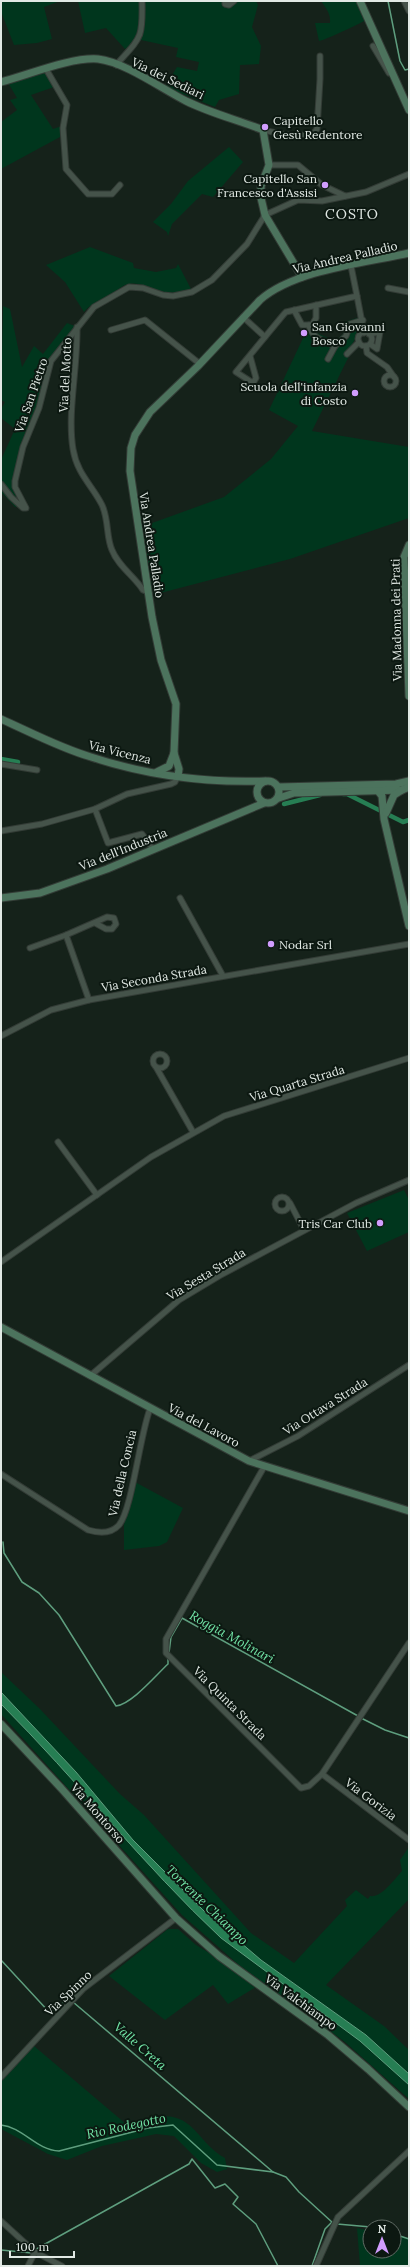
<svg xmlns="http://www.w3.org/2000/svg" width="410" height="2267" font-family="Lora,serif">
  <rect width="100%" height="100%" fill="#15221a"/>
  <g fill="#00361d">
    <path d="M1,1H60L44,7L52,39L37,43L14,45L2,14L1,15Z"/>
    <path d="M78,1H256L258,5L252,27L261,46L259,64L240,65L239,94L219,100L215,107L165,87L177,67L197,71L199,62L176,57L178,48L141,40L125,49L106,28L85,33Z"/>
    <path d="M321,1H357L366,20C359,24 323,41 319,41L315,23H330C331,14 326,8 321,1Z"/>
    <path d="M47,69L57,86L31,95L53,129L62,126L60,137L1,169V122L17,110L10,100L17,98L7,81Z"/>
    <path d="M229,147L243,162L213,197L202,194L172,224L168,236L167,232L153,222L171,204L188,181Z"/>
    <path d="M90,247L133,263L134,268L156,272L176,268L178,264L191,289C160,302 146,277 125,285C119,288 115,293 109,296C100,302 91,303 84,312L65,282L46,265Z"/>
    <path d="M3,306L10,309L22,367L34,346L43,354L67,323L75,326L51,356L46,368L43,392L26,436L16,486L22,507H15L1,492V460L15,429L1,418V409L5,402L1,400Z"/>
    <path d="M360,317C359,332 356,341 346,352L349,356L312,431L409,447V518L290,559L153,595L141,527L224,497L271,459L298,426L269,410L305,334L314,328L317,333L335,341L343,334L344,322Z"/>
    <path d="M404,1190L409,1200V1232L367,1251L347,1213Z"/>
    <path d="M135,1482L183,1508L167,1542L159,1546L124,1550V1525Z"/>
    <path d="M1,1672L40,1709L120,1794L144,1815L251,1933L294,1963L347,1906L345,1900L356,1890L368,1899L370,1896C381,1898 393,1881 402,1871L400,1860L409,1847V1899L326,1985L384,2026L409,2050V2074L366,2035L261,1960L216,1923L133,1840L76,1772L1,1692Z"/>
    <path d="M1,1704C77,1780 143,1865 221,1938L360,2041L409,2085V2099L345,2042L239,1965L182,1915L1,1714Z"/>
    <path d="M168,1929H178L196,1945L223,1961L256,1987L228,2004L213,1985L165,2020L109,1976Z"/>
    <path d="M34,2046L126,2124C136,2122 146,2118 156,2117C194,2111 197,2143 225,2158L227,2169L217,2172L201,2163L174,2136L156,2134L102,2146L67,2160L48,2154L1,2129V2082Z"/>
    <path d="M357,2228L370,2231V2251H394V2236L409,2239V2266H360Z"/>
  </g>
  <path fill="#267e53" stroke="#5e9e7e" d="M1,1692L76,1772L133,1840L206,1913L261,1960L366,2035L409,2074V2085L360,2041L221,1938C143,1865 77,1780 1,1704Z"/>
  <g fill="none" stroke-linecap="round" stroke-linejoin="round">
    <g stroke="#5e9e7e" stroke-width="1.5">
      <path d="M388,1L400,61L405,70L409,69"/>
      <path d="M3,1542L4,1553L22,1582L39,1593L59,1615L116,1706C132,1704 156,1675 168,1664V1659"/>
      <path d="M169,1653L171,1637L182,1618L358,1716"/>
      <path d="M361,1718L385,1730L409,1738"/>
      <path d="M1,1960L50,2013L69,1998L71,1999"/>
      <path d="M73,2002L273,2172"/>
      <path d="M1,2125C23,2127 36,2150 59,2151L148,2128L173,2125L217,2165L273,2172L286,2177L299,2192L333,2223"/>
      <path d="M337,2224L371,2227"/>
      <path d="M394,2234L409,2239"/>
      <path d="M1,2250L32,2253"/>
      <path d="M35,2251L38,2248L189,2164L192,2159L215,2188L225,2184L238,2197L233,2204L256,2224L278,2266"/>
      <path d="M312,2266L325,2229L332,2222"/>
    </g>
    <g stroke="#267e53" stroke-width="4.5">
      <path d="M1,759L18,762"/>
      <path d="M343,794H347L403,822L409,820"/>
      <path d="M284,804L320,795"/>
    </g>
    <g stroke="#333c36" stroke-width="7">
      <g id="street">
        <path d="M225,1V4L229,5L234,1"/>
        <path d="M404,1L409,11"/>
        <path d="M373,46L389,73L391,71"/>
        <path d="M116,65C141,37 143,39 142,1"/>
        <path d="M46,69L67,105L63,128L66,169L88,194H112L120,185"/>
        <path d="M261,129C277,134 296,137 313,134L317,129L320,79V56"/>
        <path d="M269,165H298L322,185L345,196"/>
        <path d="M388,288L409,292"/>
        <path d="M357,296L364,333"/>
        <path d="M294,310L302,325H312L316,318V305"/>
        <path d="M243,317L265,337"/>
        <path d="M309,325C311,338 324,341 335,346L346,336L350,324L363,320"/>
        <path d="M77,327C78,366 67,412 73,449C77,474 92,485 102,505C109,520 106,537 112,550C118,566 134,576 143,590L148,592"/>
        <path d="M111,330L145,320L200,364"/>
        <circle cx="365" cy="339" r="7"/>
        <path d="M369,334L380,332L377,349L370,344"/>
        <path d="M366,346L367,353L387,367L394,377"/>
        <path d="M347,354L359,342"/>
        <path d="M250,356L256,378L253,383L236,372L284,314L286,312L357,296L351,266"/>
        <path d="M328,359L335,346"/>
        <circle cx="390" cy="381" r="6"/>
        <path d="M1,484L11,497L23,508H26L15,487V481L23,447L39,408L51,361L94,307L129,287L143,288L163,295L173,296L192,292L212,280L247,244L265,215L298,200L322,201L366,192L409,174"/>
        <path d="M1,764L37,770"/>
        <path d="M95,809L108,843L142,834L153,849"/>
        <path d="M1,831L42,824L95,809L127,794L171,784L175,782L178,776"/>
        <path d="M180,898L223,976"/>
        <path d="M30,948L66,935"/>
        <path d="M89,1000L66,935L107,917L114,918L116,924L112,929H106L95,923"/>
        <path d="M1,1036L51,1010L89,1000L409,944"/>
        <circle cx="160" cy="1061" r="7"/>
        <path d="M156,1067L193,1132"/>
        <path d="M58,1142L97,1195"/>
        <circle cx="282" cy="1204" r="7"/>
        <path d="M290,1203L304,1230"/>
        <path d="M1,1262L151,1157L224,1116L409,1058"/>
        <path d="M90,1376L179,1300L219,1276L356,1203L409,1180"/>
        <path d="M249,1461L298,1436L409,1365"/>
        <path d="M264,1467L166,1639V1653L301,1788L309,1786L322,1774L409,1643"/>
        <path d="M1,1474L88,1530C98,1533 111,1534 119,1525C132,1510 140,1434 150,1409"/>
        <path d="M322,1774L409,1840"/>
        <path d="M1,2077L83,1989L176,1918"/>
        <path d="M1,2221L35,2252L62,2266"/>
        <path d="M28,2266L35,2252"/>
        <path d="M316,2266L338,2217L409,2151"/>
      </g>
    </g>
    <g stroke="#333c36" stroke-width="9">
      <g id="secondary">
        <path d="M360,1L409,110"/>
        <path d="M1,82C28,75 71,57 98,59C125,62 162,89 186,101C210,113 238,120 263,130L269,165L261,186V198L265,215L302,277"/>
        <path d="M409,545L404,557L409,696"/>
        <path d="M1,719C30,732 60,748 91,757C146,775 207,783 265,781"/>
        <path d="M174,753L179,769L178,776"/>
        <path d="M157,772L169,766L174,753L176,704L161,660L152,617L130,471L131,448L135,435L150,412L198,366L260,300C294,270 364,263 409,253"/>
        <circle cx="268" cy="792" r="11"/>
        <path d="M279,787L396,784L409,781"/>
        <path d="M378,791L382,796L384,819L409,926"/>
        <path d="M279,798L294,793L402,790L409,787"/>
        <path d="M386,813L394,795L402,790"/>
        <path d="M1,898L40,893L107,869L264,803"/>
        <path d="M1,1327L249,1461L409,1511"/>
        <path d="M1,1724L61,1788L176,1918L219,1956L328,2035L368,2069L409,2107"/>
      </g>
    </g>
    <use href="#street" stroke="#45534a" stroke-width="5"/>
    <use href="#secondary" stroke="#4c735d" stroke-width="7"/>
  </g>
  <g fill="#d19dfe" stroke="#0c1811" stroke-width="1.5">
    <circle cx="265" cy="127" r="4"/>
    <circle cx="325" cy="185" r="4"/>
    <circle cx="304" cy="333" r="4"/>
    <circle cx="355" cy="393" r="4"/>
    <circle cx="271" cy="944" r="4"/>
    <circle cx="380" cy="1223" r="4"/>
  </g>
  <g text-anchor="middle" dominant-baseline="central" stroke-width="4" stroke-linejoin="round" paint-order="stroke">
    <g font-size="12" fill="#e1e9e4" stroke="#0c1811">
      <text transform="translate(168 78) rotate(26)">Via dei Sediari</text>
      <text transform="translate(345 257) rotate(-13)">Via Andrea Palladio</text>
      <text transform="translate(65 375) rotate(-87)">Via del Motto</text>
      <text transform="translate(31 395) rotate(-71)">Via San Pietro</text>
      <text transform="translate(152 545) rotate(81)">Via Andrea Palladio</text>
      <text transform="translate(396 620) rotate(-91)">Via Madonna dei Prati</text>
      <text transform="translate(120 752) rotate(14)">Via Vicenza</text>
      <text transform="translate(123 849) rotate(-22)">Via dell'Industria</text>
      <text transform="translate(154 978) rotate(-10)">Via Seconda Strada</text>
      <text transform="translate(297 1083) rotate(-17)">Via Quarta Strada</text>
      <text transform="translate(206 1274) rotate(-31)">Via Sesta Strada</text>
      <text transform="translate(325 1406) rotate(-32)">Via Ottava Strada</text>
      <text transform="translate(204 1425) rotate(28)">Via del Lavoro</text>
      <text transform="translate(122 1473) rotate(-77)">Via della Concia</text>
      <text transform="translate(230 1703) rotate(45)">Via Quinta Strada</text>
      <text transform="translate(371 1799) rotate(37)">Via Gorizia</text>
      <text transform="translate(98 1813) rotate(49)">Via Montorso</text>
      <text transform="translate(68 1993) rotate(-44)">Via Spinno</text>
      <text transform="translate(301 2002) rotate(36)">Via Valchiampo</text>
    </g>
    <g font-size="12" fill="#e1e9e4" stroke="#0c1811" text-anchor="start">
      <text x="273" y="120">Capitello<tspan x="273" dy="14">Gesù Redentore</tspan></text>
      <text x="317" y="178" text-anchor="end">Capitello San<tspan x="317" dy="14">Francesco d'Assisi</tspan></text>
      <text x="312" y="326">San Giovanni<tspan x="312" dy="14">Bosco</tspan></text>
      <text x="347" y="386" text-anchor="end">Scuola dell'infanzia<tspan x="347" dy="14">di Costo</tspan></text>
      <text x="279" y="944">Nodar Srl</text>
      <text x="372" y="1223" text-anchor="end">Tris Car Club</text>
    </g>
    <g font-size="13" font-style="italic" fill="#72e5a7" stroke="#0c1811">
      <text transform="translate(232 1637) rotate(29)">Roggia Molinari</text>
      <text transform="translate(207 1905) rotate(44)">Torrente Chiampo</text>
      <text transform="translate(140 2046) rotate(41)">Valle Creta</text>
      <text transform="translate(126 2126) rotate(-12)">Rio Rodegotto</text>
    </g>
    <g font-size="14" letter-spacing="1" fill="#e1e9e4" stroke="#0c1811">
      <text x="352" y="214">COSTO</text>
    </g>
  </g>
  <rect width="410" height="2267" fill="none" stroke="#e1e9e4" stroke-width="4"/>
  <g transform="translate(382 2239)"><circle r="19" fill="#0c1811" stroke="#616c65"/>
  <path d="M0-3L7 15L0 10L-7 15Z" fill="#d19dfe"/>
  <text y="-6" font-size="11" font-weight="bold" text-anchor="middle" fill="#e1e9e4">N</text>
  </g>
  <path d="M10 2251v6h64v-6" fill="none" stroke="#e1e9e4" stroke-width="2"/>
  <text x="16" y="2251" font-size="12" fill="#e1e9e4" stroke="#0c1811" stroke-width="3" paint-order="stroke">100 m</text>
</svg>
